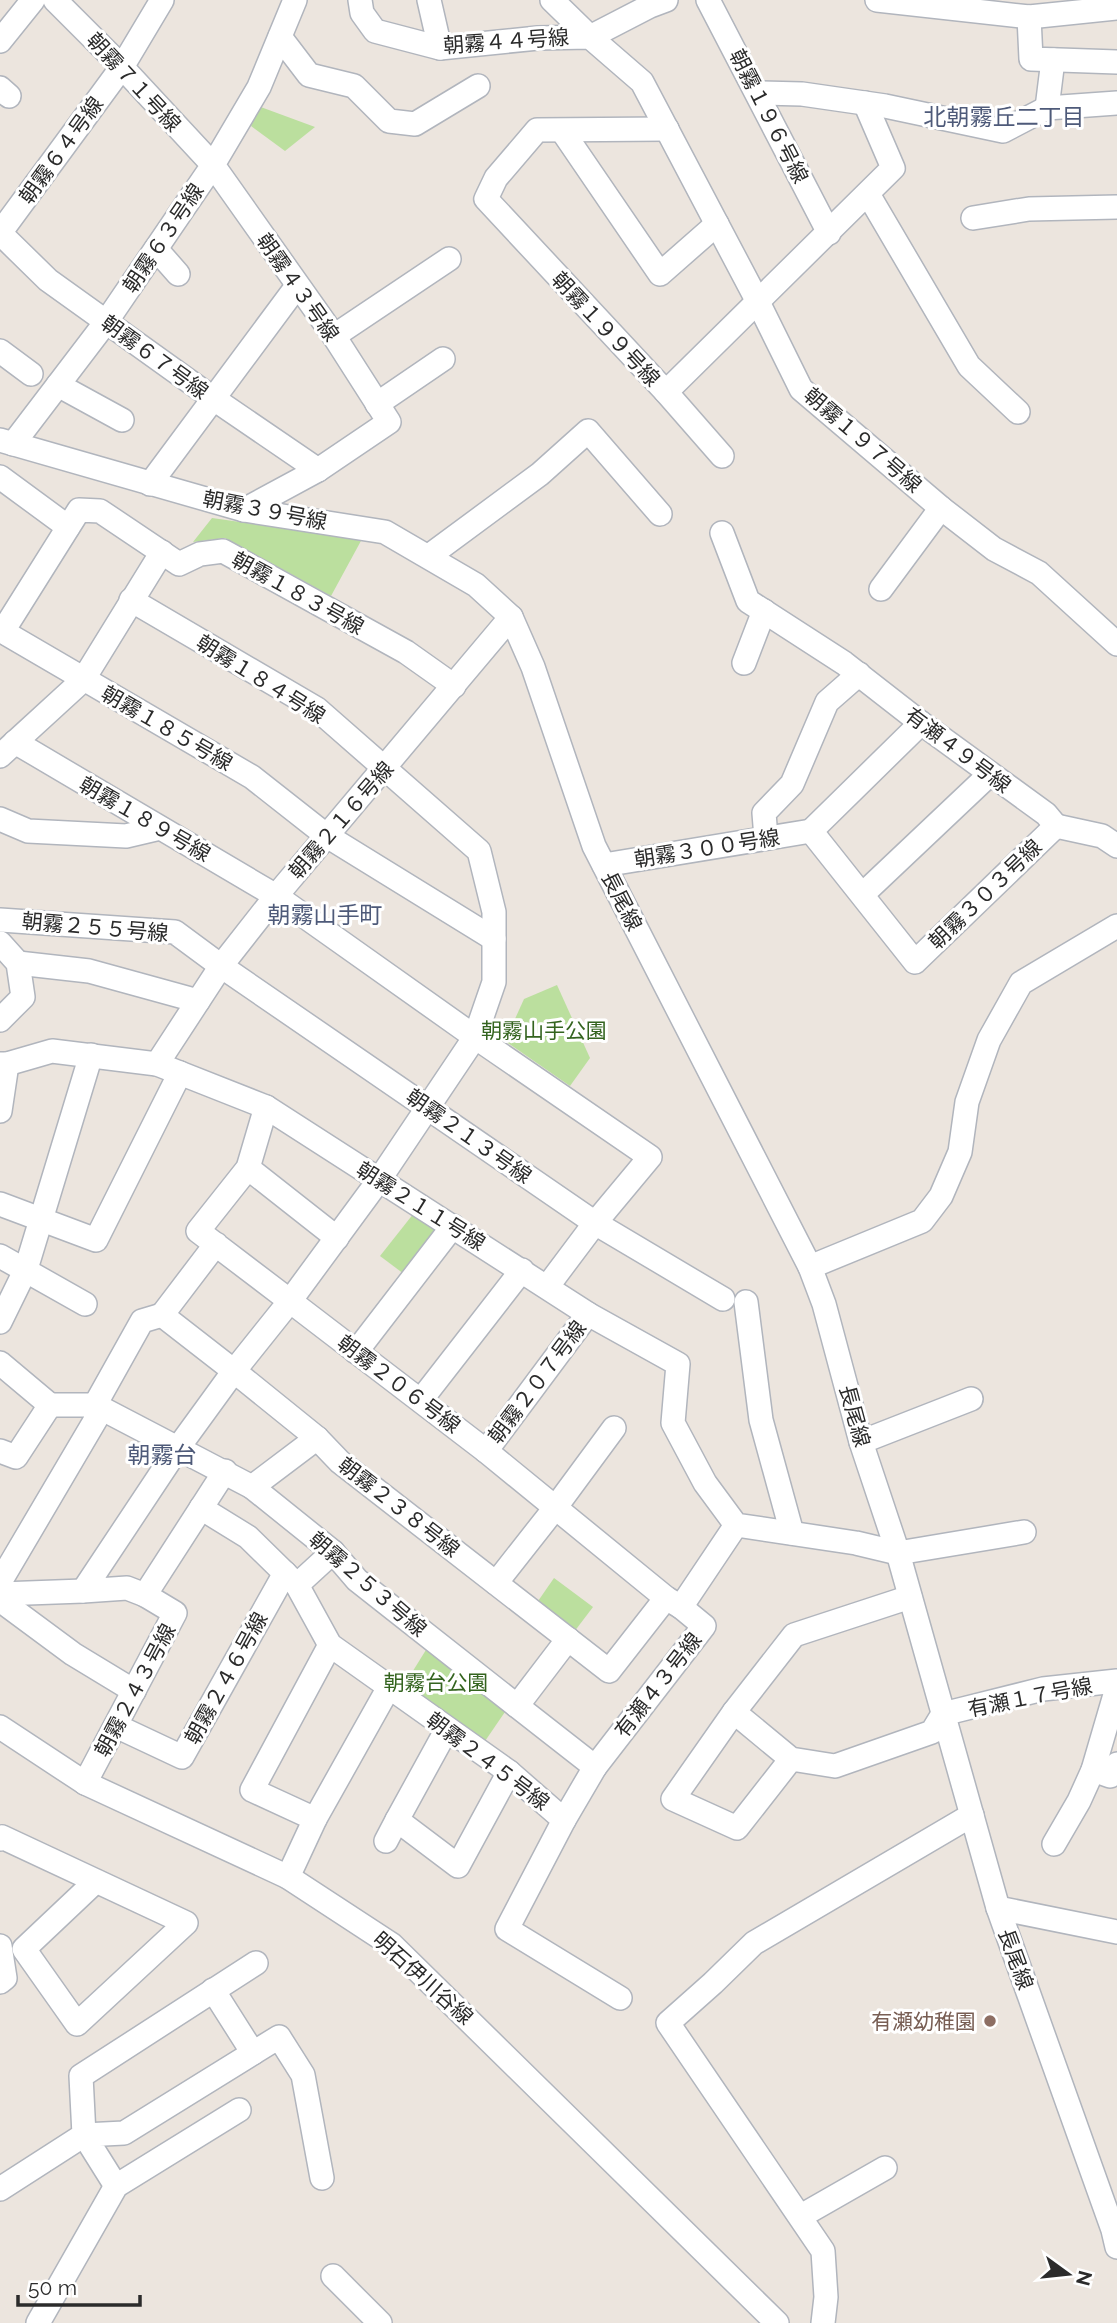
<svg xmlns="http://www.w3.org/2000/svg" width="1117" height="2323" font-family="Raleway,'Noto Sans JP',sans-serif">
  <rect width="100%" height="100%" fill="#ece5de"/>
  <g fill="#bbdf9e">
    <path d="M258,106L315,127L285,151L251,126Z"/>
    <path d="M212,518L362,539L331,596L225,538L193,542Z"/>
    <path d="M557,985L590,1058L570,1086L505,1041L524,999Z"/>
    <path d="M414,1213L443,1232L408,1277L380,1256Z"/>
    <path d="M554,1578L593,1607L574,1632L536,1604Z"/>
    <path d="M429,1645L507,1709L483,1744L403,1687Z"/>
  </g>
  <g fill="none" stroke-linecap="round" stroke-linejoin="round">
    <g stroke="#b1b5bd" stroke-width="26">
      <g id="minor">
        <path d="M360,0L362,13L375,31L440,48L538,38L590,37L642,82L758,302L801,389L941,508L994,549L1039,573L1117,644"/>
        <path d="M429,0L440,48"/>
        <path d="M552,0L590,37L650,6L666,0"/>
        <path d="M708,0L829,233"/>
        <path d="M877,0L1029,17L1117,8"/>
        <path d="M1029,17L1031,59L1117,62"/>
        <path d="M280,37L309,75L354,86L389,121L415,124L478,86"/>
        <path d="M0,41L33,0"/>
        <path d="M0,88L9,96"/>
        <path d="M758,93L802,94L885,106L1003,131L1047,108L1117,103"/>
        <path d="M1047,108L1053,60"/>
        <path d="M667,129L537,130L496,178L486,199L666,392L893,168L865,103"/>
        <path d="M563,132L660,274L717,224"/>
        <path d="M868,194L969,366L1018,412"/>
        <path d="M973,218L1029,209L1117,207"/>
        <path d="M0,233L48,280L214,399L318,470"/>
        <path d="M0,233L122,67L162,0"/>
        <path d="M156,249L178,274"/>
        <path d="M334,336L449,259"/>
        <path d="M0,351L31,374"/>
        <path d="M58,385L122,420"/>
        <path d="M666,392L722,456"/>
        <path d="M377,404L443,359"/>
        <path d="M0,440L244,510L385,532L476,585L511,617L533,667L594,846L810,1267L824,1304L861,1442L898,1553L998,1908L1113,2230L1117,2247"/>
        <path d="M13,444L106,322L213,165L122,67L55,0"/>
        <path d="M0,477L68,527"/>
        <path d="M150,484L297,286"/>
        <path d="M244,510L318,470L389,422L334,336L213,165L259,87L295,0"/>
        <path d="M722,533L748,601L844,663L921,723L1046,814L1056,826"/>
        <path d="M429,556L540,474L588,431L660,514"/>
        <path d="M881,589L941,508"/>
        <path d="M131,600L317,709L479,851L494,912V982L475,1037L379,1180L290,1301L486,1451L666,1598L681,1607L736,1525"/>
        <path d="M0,630L252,777L327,836L494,939"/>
        <path d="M3,631L79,510L100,511L179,564L200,554L223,551L406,652L454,686"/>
        <path d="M744,663L764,611"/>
        <path d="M15,742L276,896L475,1037L650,1157L595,1223L547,1287"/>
        <path d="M0,756L83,680L162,552"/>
        <path d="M0,819L28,831L126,836L160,828"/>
        <path d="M1056,826L1102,836L1117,846"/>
        <path d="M811,831L915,962L1056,826"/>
        <path d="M811,831L921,723"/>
        <path d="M766,838L764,813L792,784L827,702L859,674"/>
        <path d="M604,865L811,831"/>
        <path d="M863,894L990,774"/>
        <path d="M0,920L175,932L221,966L595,1223L723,1299"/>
        <path d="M0,943L18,963L23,997L0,1020"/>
        <path d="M18,963L89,971L198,1001"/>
        <path d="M0,1064H7L52,1051L157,1064L266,1107L588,1314L678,1364L673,1423L705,1483L736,1525L856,1543L898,1553L1024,1532"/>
        <path d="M157,1064L221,966L276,896L511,617"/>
        <path d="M0,1111L7,1064"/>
        <path d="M248,1168L337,1238"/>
        <path d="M0,1204L96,1240L180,1073"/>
        <path d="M216,1244L162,1315L234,1371L290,1301L198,1231L248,1168L266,1107"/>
        <path d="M0,1256L85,1304"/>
        <path d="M810,1267L922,1221L941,1196L960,1152L967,1102L989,1040L1021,983L1117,926"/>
        <path d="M746,1302L761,1420L792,1533"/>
        <path d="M162,1315L142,1321L95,1405L252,1487L317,1438"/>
        <path d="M0,1322L26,1269L91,1055"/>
        <path d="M356,1352L453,1226"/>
        <path d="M0,1363L50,1405"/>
        <path d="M421,1400L522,1270"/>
        <path d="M861,1442L971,1399"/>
        <path d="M0,1451L16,1457L50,1405"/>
        <path d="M486,1451L588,1314"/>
        <path d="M252,1487L333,1552L357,1580L517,1706"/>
        <path d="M201,1508L248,1537L297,1585L330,1645L509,1772L564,1820L507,1929L620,1998"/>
        <path d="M0,1582L96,1419L95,1405H50"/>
        <path d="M496,1583L555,1508L614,1428"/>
        <path d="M297,1585L333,1552"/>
        <path d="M0,1594L83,1591"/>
        <path d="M145,1595L225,1471"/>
        <path d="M0,1600L73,1654L134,1691"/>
        <path d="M330,1645L252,1790L315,1819L389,1687"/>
        <path d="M734,1712L794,1635L910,1597"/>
        <path d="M116,1726L182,1757L285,1573"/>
        <path d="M0,1727L85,1783L288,1877L392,1945L777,2323"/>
        <path d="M447,1729L397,1820L458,1866L509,1772"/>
        <path d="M791,1759L737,1828L673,1799L734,1712L791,1759L835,1766L932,1732L943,1714L1043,1689L1117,1681"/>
        <path d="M595,1767L704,1626L681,1607"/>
        <path d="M1093,1770L1110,1776L1117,1764"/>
        <path d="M85,1783L175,1613L145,1595L127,1588L83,1591L178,1448L234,1371L317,1438L340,1462L609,1671L666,1598"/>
        <path d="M564,1820L595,1767L517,1706L568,1639"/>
        <path d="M0,1839L2,1837L186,1923L77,2024L24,1949L96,1881"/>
        <path d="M386,1841L397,1820"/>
        <path d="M1054,1844L1079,1801L1093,1770L1117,1688"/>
        <path d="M288,1877L315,1819"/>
        <path d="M998,1908L1117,1932"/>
        <path d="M0,1946L5,1978L0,1982"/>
        <path d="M253,2053L279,2037L303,2075L322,2178"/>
        <path d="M116,2186L84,2135L124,2133L253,2053L213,1990"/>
        <path d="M0,2189L84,2135L81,2076L256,1963"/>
        <path d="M801,2216L885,2168"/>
        <path d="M333,2276L380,2323"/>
        <path d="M38,2323L116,2186L239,2110"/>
        <path d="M823,2323L826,2297L823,2251L668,2023L713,1983L754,1943L972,1815"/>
      </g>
    </g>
    <use href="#minor" stroke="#fff" stroke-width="23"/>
  </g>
  <circle fill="#8d6e63" stroke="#fff" stroke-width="2.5" cx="990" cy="2021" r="7"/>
  <g text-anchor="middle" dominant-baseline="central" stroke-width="6" stroke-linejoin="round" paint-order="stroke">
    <g font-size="21" fill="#2b2b2b" stroke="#fff">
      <text transform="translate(506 41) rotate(-4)">朝霧４４号線</text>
      <text transform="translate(134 82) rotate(47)">朝霧７１号線</text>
      <text transform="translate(769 116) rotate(63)">朝霧１９６号線</text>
      <text transform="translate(61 150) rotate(-54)">朝霧６４号線</text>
      <text transform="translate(163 238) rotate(-56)">朝霧６３号線</text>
      <text transform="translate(298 287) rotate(55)">朝霧４３号線</text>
      <text transform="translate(606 329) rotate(47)">朝霧１９９号線</text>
      <text transform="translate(155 357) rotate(36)">朝霧６７号線</text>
      <text transform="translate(863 440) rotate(41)">朝霧１９７号線</text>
      <text transform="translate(265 510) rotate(11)">朝霧３９号線</text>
      <text transform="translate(298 593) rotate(29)">朝霧１８３号線</text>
      <text transform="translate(261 679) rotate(32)">朝霧１８４号線</text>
      <text transform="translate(167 728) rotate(30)">朝霧１８５号線</text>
      <text transform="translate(958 750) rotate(37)">有瀬４９号線</text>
      <text transform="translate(145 819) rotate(30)">朝霧１８９号線</text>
      <text transform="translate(341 820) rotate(-49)">朝霧２１６号線</text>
      <text transform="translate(707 848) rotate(-9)">朝霧３００号線</text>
      <text transform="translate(985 894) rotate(-44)">朝霧３０３号線</text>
      <text transform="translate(622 901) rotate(63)">長尾線</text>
      <text transform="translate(95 927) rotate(5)">朝霧２５５号線</text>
      <text transform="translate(469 1136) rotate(35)">朝霧２１３号線</text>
      <text transform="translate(421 1206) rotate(32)">朝霧２１１号線</text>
      <text transform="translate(537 1382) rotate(-53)">朝霧２０７号線</text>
      <text transform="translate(399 1384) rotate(37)">朝霧２０６号線</text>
      <text transform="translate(855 1416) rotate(75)">長尾線</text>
      <text transform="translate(399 1507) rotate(38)">朝霧２３８号線</text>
      <text transform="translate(368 1584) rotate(41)">朝霧２５３号線</text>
      <text transform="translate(226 1678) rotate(-61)">朝霧２４６号線</text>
      <text transform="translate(658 1685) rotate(-52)">有瀬４３号線</text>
      <text transform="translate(135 1690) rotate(-62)">朝霧２４３号線</text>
      <text transform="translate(1030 1697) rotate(-11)">有瀬１７号線</text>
      <text transform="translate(488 1761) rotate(37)">朝霧２４５号線</text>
      <text transform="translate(1016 1959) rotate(70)">長尾線</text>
      <text transform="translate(423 1978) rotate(42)">明石伊川谷線</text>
    </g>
    <g font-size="21" fill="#34641f" stroke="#fff">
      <text x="544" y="1030">朝霧山手公園</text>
      <text x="436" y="1682">朝霧台公園</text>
    </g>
    <g font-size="21" fill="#785e54" stroke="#fff" text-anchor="end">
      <text x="976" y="2021">有瀬幼稚園</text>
    </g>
    <g font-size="23" fill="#4e5a79" stroke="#fff">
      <text x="1004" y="116">北朝霧丘二丁目</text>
      <text x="325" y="914">朝霧山手町</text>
      <text x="162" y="1454">朝霧台</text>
    </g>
  </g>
  <g transform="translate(1068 2274) rotate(105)" stroke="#ffffff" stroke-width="5" paint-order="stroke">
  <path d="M0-5L12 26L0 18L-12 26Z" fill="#2b2b2b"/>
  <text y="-10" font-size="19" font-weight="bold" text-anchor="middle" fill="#2b2b2b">N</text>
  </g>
  <path d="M18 2295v10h122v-10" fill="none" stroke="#2b2b2b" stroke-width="3.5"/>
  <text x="28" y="2295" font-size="21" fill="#2b2b2b" stroke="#ffffff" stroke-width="5" paint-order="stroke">50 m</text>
</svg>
